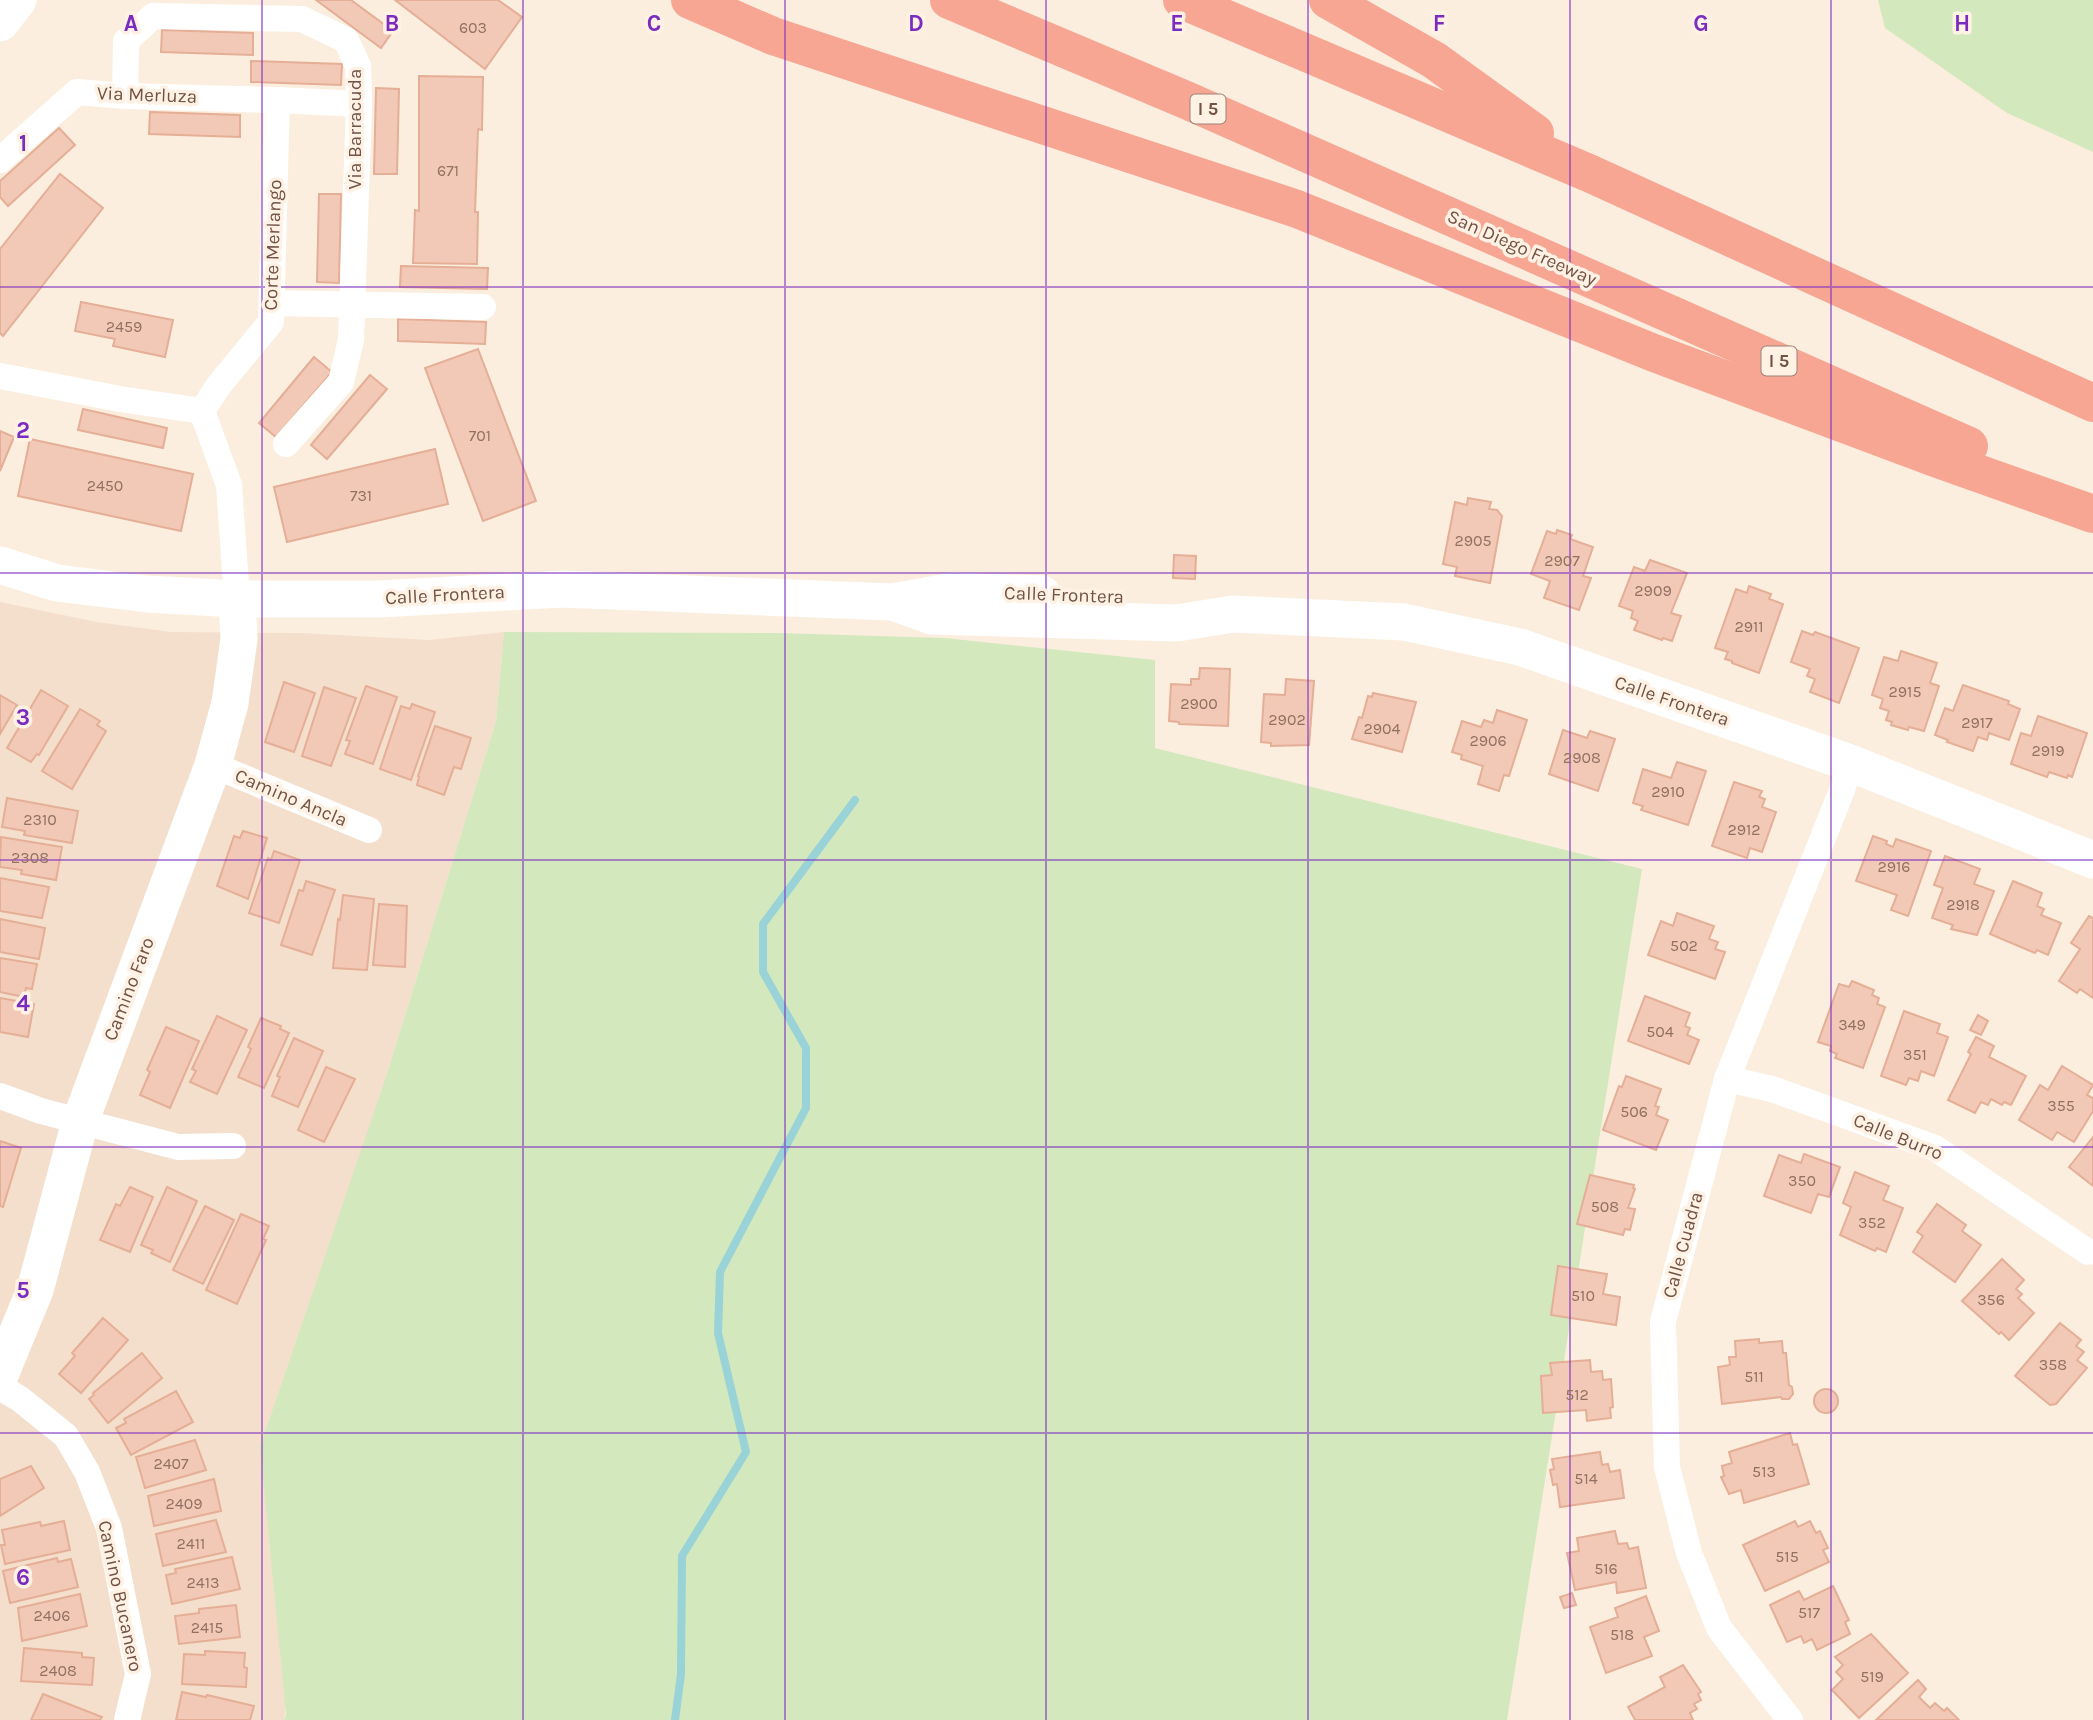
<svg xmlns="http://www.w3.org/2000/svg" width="2093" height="1720" font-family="Karla,sans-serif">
  <rect width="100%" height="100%" fill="#fceede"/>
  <path fill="#f4dfcd" d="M0,602L97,622L171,632L303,633L429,640L504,632L496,721L386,1077L284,1720H0Z"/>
  <g fill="#d3e9bd">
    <path d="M1878,0H2093V152L2007,113L1885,28Z"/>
    <path d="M504,632L778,633L945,638L1155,660V748L1642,869L1507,1720H284L286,1714L260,1447L386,1077L496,721Z"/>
  </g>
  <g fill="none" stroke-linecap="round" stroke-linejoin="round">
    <path stroke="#99d2d7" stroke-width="8" d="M675,1720L681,1674L682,1556L746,1452L718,1333L720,1272L806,1108V1048L763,972V924L855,800"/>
  </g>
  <g fill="#f2c9b6" stroke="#e5ae96" stroke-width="2">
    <path d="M316,0H351L393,31L381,48Z"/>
    <path d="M395,0H498L522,17L485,69Z"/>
    <path d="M162,30L253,33V55L161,52Z"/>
    <path d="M251,61L342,64L341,85L251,82Z"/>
    <path d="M419,76L483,77L482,130L478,129L475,212H478L477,264L413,263L415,210L419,211Z"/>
    <path d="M376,88L399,89L397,174H374Z"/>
    <path d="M150,112L240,115V137L149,134Z"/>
    <path d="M59,128L75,145L8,206L0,197V181Z"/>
    <path d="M60,174L103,208L3,336L0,333V249Z"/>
    <path d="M319,194H341L339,283L317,282Z"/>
    <path d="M401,266L488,268L487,289L400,287Z"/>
    <path d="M81,302L173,320L165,357L113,346L115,339L75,331Z"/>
    <path d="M398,319L486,322L485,344L398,341Z"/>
    <path d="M478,349L536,501L483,521L425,368Z"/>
    <path d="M314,357L332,372L276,437L259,423Z"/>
    <path d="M370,375L387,389L327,459L311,445Z"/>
    <path d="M83,409L167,428L163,448L78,430Z"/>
    <path d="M0,431L14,437L0,471Z"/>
    <path d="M30,439L193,474L181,531L18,496Z"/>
    <path d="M435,449L448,504L287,542L274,487Z"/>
    <path d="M1468,498L1491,502L1489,509L1497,510L1502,516L1490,583L1455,576L1457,567L1443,564L1455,502L1467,505Z"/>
    <path d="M1557,530L1572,535L1570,539L1593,547L1583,576L1591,578L1579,610L1544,598L1550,581L1531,574L1547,531L1556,534Z"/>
    <path d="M1174,555L1196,556L1195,579L1173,578Z"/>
    <path d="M1650,560L1687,573L1671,613L1681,616L1672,641L1663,638L1662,640L1634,630L1638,621L1631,618L1633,611L1619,606L1634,567L1645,571Z"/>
    <path d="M1749,586L1771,594L1769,599L1783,604L1759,673L1732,663V661L1725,659L1728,652L1715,648L1736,589L1747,593Z"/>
    <path d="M1802,631L1813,635L1815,632L1859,648L1839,703L1810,692L1815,679L1807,676L1810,669L1791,662Z"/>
    <path d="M1901,651L1937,663L1930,683L1939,686L1924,731L1909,727L1908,730L1891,725L1892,722L1886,720L1889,711L1880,708L1883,699L1872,695L1884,657L1898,661Z"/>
    <path d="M1200,668L1230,669L1228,726L1179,724V722L1169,721L1171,684L1191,685V679H1199Z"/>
    <path d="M1286,679L1314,681L1309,745L1271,746V743L1261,742L1264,694L1285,695Z"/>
    <path d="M284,682L315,693L294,752L265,742Z"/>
    <path d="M1963,685L2009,701L2008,704L2020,709L2009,740L1989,733L1987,740L1978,737L1973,751L1947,742L1948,740L1935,735L1945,708L1953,711Z"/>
    <path d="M366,686L397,697L373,764L345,754L350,741L346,740Z"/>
    <path d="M324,687L356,698L331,766L302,756Z"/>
    <path d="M41,690L68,706L39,755L37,754L31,762L7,748Z"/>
    <path d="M1373,693L1416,702L1402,752L1352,739L1359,717L1362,718L1368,696L1372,697Z"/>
    <path d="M0,695L17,705L0,734Z"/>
    <path d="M412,704L435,712L411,780L380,769L401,706L410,709Z"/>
    <path d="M80,709L100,721L97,725L106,731L72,789L42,771Z"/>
    <path d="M1497,710L1527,720L1509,776L1504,775L1499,791L1478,784L1483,766L1461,759L1462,755L1452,752L1462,721L1481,727L1484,720L1493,723Z"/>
    <path d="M2038,716L2087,733L2072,777L2068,775L2067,778L2049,772L2047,777L2011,764L2021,733L2031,736Z"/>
    <path d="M435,726L471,738L461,769L454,767L444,795L417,785L419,777L418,776Z"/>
    <path d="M1563,730L1587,738L1590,731L1615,739L1598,791L1549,774Z"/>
    <path d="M1677,762L1706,771L1688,825L1641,810L1643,806L1633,803L1643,769L1671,778Z"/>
    <path d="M1734,782L1762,791L1759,797L1765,799L1762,807L1776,812L1762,852L1750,848L1747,858L1712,846Z"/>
    <path d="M7,798L78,811L72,843L24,835L25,831L2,827Z"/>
    <path d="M243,831L267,838L248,899L217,886L234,836L240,838Z"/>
    <path d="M1873,836L1887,841L1886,844L1893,847L1896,839L1931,851L1908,916L1891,910L1897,895L1856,881Z"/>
    <path d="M1,837L62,847L56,880L21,874L22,870L0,867Z"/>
    <path d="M274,851L300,860L279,923L249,913L268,858L271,860Z"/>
    <path d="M1945,856L1980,869L1974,884L1994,891L1977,935L1951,929L1953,925L1932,918L1943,888L1934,885Z"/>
    <path d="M0,878L49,887L42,918L0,911Z"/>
    <path d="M306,881L335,890L312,955L281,945L299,890L303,891Z"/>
    <path d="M2013,881L2042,893L2037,906L2044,909L2041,915L2061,923L2048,955L2037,950L2035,953L1990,934Z"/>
    <path d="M343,895L374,899L367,970L333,968L338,919L340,920Z"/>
    <path d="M379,904L407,906L405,967L373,965Z"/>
    <path d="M1677,913L1714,926L1709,939L1718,942L1715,949L1725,952L1715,979L1648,955L1661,921L1673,926Z"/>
    <path d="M2089,916L2093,918V998L2080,989L2077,993L2059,981L2080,949L2071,943Z"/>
    <path d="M0,919L45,928L39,959L0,952Z"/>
    <path d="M0,958L37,964L32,989L26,988L24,997L0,992Z"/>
    <path d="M1852,981L1874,990L1872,995L1879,998L1877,1004L1885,1007L1863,1068L1835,1058L1837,1054L1830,1051L1831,1046L1818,1042L1839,984L1849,987Z"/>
    <path d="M1645,996L1690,1013L1685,1026L1690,1028L1687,1035L1699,1040L1689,1064L1628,1041Z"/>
    <path d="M0,998L34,1004L28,1037L0,1032Z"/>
    <path d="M1904,1011L1940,1024L1937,1033L1948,1037L1934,1076L1921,1071L1918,1081L1909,1078L1906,1085L1881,1076Z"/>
    <path d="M1978,1015L1988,1021L1981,1035L1970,1030Z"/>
    <path d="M217,1016L247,1030L217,1094L190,1082L196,1071L192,1069Z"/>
    <path d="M261,1018L281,1026L280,1029L289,1033L264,1088L238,1077L251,1049L248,1047Z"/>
    <path d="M166,1027L199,1041L170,1108L140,1095L150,1072L147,1070Z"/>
    <path d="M1976,1037L1994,1046L1989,1057L2026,1076L2011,1105L2004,1102L2002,1105L1991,1099L1988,1105L1981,1102L1975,1113L1948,1100L1971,1054L1968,1052Z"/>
    <path d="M294,1038L323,1051L298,1107L272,1096L280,1077L277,1076Z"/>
    <path d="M2062,1066L2093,1085L2087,1095L2093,1098V1111L2074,1142L2057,1132L2052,1140L2019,1120L2040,1085L2048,1090Z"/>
    <path d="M326,1067L355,1079L324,1142L298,1130Z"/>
    <path d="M1626,1076L1661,1089L1655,1106L1659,1107L1656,1115L1668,1120L1656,1150L1603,1130L1619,1086L1622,1087Z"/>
    <path d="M2093,1137V1186L2069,1167Z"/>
    <path d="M0,1141L21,1148L3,1207L0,1206Z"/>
    <path d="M1804,1154L1840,1167L1829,1197L1818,1194L1811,1213L1764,1196L1779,1155L1801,1163Z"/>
    <path d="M1855,1172L1889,1186L1883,1200L1903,1208L1886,1252L1877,1248L1875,1251L1840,1235L1851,1207L1843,1203Z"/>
    <path d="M1590,1175L1634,1185L1633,1188L1635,1189L1628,1208L1635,1209L1630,1230L1625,1229L1623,1235L1577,1224Z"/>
    <path d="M130,1187L153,1197L130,1252L100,1240L116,1204L120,1206Z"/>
    <path d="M167,1187L197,1201L170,1262L151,1253L153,1250L141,1245Z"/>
    <path d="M1937,1204L1966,1225L1962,1231L1981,1245L1955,1282L1913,1252L1923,1236L1917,1232Z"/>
    <path d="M205,1206L234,1220L203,1284L173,1270Z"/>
    <path d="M241,1214L269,1226L263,1239L266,1240L237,1304L206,1290Z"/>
    <path d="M2002,1259L2024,1280L2016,1289L2022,1294L2018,1298L2034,1313L2009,1340L2001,1332L1999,1334L1962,1301Z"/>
    <path d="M1558,1266L1607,1274L1603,1294L1620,1297L1616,1325L1551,1315Z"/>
    <path d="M103,1318L128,1340L81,1393L59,1374L75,1356L72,1353Z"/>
    <path d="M2060,1323L2081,1340L2076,1346L2084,1352L2077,1360L2087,1368L2056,1404L2050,1405L2015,1376Z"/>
    <path d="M1759,1339V1343L1782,1341L1783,1353H1786L1789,1385L1792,1387L1793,1394L1789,1399H1782L1781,1397L1722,1404L1718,1367L1730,1365L1729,1357H1736L1735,1341Z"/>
    <path d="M142,1353L162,1378L108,1423L89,1399L94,1395L93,1393Z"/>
    <path d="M1590,1360L1591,1372L1602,1371L1603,1380L1611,1379L1613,1407L1610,1408L1611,1418L1587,1421L1586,1410L1543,1413L1541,1376L1552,1375L1550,1363Z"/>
    <circle cx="1826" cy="1401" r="12"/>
    <path d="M176,1391L193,1422L131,1455L116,1428L126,1423L124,1419Z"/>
    <path d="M1790,1433L1793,1445L1797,1444L1809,1484L1744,1503L1741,1490L1729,1494L1721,1477L1724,1476L1722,1466L1732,1463L1729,1452Z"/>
    <path d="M195,1440L206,1470L145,1488L136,1457Z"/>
    <path d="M1600,1452L1602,1465L1608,1464L1610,1472L1620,1470L1624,1498L1560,1507L1557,1484L1553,1485L1550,1470L1554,1469L1552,1459Z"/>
    <path d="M31,1466L44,1488L0,1516V1479Z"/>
    <path d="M214,1479L221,1511L154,1526L148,1496Z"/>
    <path d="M216,1520L226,1552L163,1566L156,1534Z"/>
    <path d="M64,1521L70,1550L5,1564L1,1545H5L2,1530L40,1522L41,1526Z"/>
    <path d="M1795,1521L1798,1527L1810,1521L1816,1533L1820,1531L1828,1548L1823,1550L1829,1562L1765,1591L1743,1545Z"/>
    <path d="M1615,1531L1618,1544L1627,1543L1629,1549L1638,1547L1646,1588L1617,1593L1616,1582L1575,1590L1567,1553L1579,1551L1577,1538Z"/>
    <path d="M232,1557L240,1589L172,1604L166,1575L176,1573L175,1569Z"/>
    <path d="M57,1558L58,1562L71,1559L78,1587L10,1603L3,1571Z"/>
    <path d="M1833,1586L1849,1620L1845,1622L1850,1634L1817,1650L1812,1639L1804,1643L1801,1636L1787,1642L1770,1605L1799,1591L1804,1600Z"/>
    <path d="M1572,1593L1576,1605L1564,1608L1560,1597Z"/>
    <path d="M80,1594L87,1626L22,1641L18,1608Z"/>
    <path d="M1646,1596L1659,1631L1644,1637L1652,1656L1606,1673L1590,1627L1618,1617L1615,1608Z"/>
    <path d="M236,1605L240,1637L179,1644L175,1616L199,1613V1609Z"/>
    <path d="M1871,1634L1908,1673L1859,1718L1832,1690L1843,1679L1836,1672L1843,1665L1835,1657Z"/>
    <path d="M24,1648L82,1653V1657L94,1658L92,1685L21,1681Z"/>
    <path d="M205,1651L245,1653L244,1667L247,1668L246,1687L182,1684L184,1654L205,1655Z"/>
    <path d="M1683,1665L1701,1692L1698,1694L1701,1700L1694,1704L1697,1709L1690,1713L1693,1720H1635L1628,1707L1665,1687L1660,1677Z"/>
    <path d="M1918,1680L1926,1689L1919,1697L1930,1708L1935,1703L1944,1711L1947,1708L1959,1720H1876Z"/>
    <path d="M182,1692L206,1697L207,1695L254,1706L250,1720H176Z"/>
    <path d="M43,1694L102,1717L100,1720H31Z"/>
  </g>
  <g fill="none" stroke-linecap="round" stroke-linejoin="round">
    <g stroke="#fff" stroke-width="26">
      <path d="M125,96L126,41L153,16L302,19L346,40L358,66L359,104L351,340L341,382L286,444"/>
      <path d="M0,160L77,92L125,96L277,100"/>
      <path d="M272,303L483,307"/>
      <path d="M0,376L120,399L202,411L219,385L271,322L277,100L359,104"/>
      <path d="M202,411L229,485L237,599"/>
      <path d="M213,765L369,830"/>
      <path d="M1727,1079L1772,1089L1935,1148L2088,1252"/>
      <path d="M0,1096L41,1111L178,1147L233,1146"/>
      <path d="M0,1387L20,1399L66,1436L87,1472L109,1528L138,1674L127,1720"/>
      <path d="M1790,1720L1719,1628L1689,1553L1667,1467L1663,1322L1727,1079L1842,790L1850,763"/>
    </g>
    <g stroke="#fff" stroke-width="37">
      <path d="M0,23L18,0"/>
      <path d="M0,565L57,583L147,594L237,599H380L561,589L893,602L953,591L1042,594"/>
      <path d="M893,602L932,616L1177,623L1233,614L1404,622L1520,647L1850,763L2093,860"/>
      <path d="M0,1375L35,1290L80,1122L213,765L230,703L239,639L237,599"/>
    </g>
    <g stroke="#f8a694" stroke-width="38">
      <path d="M690,0L773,36L1297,209L1654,353L1935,458L2093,514"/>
      <path d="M949,0L1186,100L1969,446"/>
      <path d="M1182,0L1591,174L2093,403"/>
      <path d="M1328,0L1434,60L1535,133"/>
    </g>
  </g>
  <path fill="none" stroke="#7b2cbf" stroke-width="2" stroke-opacity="0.55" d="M262,0V1720M523,0V1720M785,0V1720M1046,0V1720M1308,0V1720M1570,0V1720M1831,0V1720M0,287H2093M0,573H2093M0,860H2093M0,1147H2093M0,1433H2093"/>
  <g text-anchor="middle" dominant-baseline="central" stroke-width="7" stroke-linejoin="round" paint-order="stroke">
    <g font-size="16" fill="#927062">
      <text x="473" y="27">603</text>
      <text x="448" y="170">671</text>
      <text x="124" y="326">2459</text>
      <text x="480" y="435">701</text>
      <text x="105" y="485">2450</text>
      <text x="361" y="495">731</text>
      <text x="1473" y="540">2905</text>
      <text x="1562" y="560">2907</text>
      <text x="1653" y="590">2909</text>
      <text x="1749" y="626">2911</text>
      <text x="1905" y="691">2915</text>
      <text x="1199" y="703">2900</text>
      <text x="1287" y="719">2902</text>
      <text x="1977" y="722">2917</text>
      <text x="1382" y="728">2904</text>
      <text x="1488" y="740">2906</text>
      <text x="2048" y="750">2919</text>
      <text x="1582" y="757">2908</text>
      <text x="1668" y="791">2910</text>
      <text x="40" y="819">2310</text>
      <text x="1744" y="829">2912</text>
      <text x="30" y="857">2308</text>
      <text x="1894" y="866">2916</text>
      <text x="1963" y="904">2918</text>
      <text x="1684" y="945">502</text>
      <text x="1852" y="1024">349</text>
      <text x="1660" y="1031">504</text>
      <text x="1915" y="1054">351</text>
      <text x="2061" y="1105">355</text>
      <text x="1634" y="1111">506</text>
      <text x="1802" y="1180">350</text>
      <text x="1605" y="1206">508</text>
      <text x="1872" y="1222">352</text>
      <text x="1583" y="1295">510</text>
      <text x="1991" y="1299">356</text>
      <text x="2053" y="1364">358</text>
      <text x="1754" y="1376">511</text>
      <text x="1577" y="1394">512</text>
      <text x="171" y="1463">2407</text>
      <text x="1764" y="1471">513</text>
      <text x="1586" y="1478">514</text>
      <text x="184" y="1503">2409</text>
      <text x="191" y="1543">2411</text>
      <text x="1787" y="1556">515</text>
      <text x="1606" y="1568">516</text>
      <text x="203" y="1582">2413</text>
      <text x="1809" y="1612">517</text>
      <text x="52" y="1615">2406</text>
      <text x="207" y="1627">2415</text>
      <text x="1622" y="1634">518</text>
      <text x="58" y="1670">2408</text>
      <text x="1872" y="1676">519</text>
    </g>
    <g fill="#fff2e5" stroke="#9c8376" stroke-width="2">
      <rect x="1190.5" y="94.5" width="35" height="29" rx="5"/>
      <rect x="1761.5" y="346.5" width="35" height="29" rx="5"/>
    </g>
    <g font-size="18" font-weight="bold" fill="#725346">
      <text x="1208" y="109">I 5</text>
      <text x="1779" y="361">I 5</text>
    </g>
    <g font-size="19" fill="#725346" stroke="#fff2e5">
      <text transform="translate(147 95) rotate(2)">Via Merluza</text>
      <text transform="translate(355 129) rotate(-90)">Via Barracuda</text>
      <text transform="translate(273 245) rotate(-88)">Corte Merlango</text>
      <text transform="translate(1522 248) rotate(24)">San Diego Freeway</text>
      <text transform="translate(445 595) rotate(-3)">Calle Frontera</text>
      <text transform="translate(1064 595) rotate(2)">Calle Frontera</text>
      <text transform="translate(1672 701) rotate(19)">Calle Frontera</text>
      <text transform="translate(291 798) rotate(23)">Camino Ancla</text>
      <text transform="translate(129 989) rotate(-69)">Camino Faro</text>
      <text transform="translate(1898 1137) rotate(22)">Calle Burro</text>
      <text transform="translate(1683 1245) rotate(-75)">Calle Cuadra</text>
      <text transform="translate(120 1596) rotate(78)">Camino Bucanero</text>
    </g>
  </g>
  <g font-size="23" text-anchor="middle" font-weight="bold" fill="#7b2cbf" stroke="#fff2e5" stroke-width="7" stroke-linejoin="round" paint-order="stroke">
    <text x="131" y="31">A</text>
    <text x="392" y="31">B</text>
    <text x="654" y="31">C</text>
    <text x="916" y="31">D</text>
    <text x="1177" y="31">E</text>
    <text x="1439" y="31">F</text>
    <text x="1701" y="31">G</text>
    <text x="1962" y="31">H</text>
    <text x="23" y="151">1</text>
    <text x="23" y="438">2</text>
    <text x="23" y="725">3</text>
    <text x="23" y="1011">4</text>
    <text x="23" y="1298">5</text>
    <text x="23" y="1585">6</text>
  </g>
</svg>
